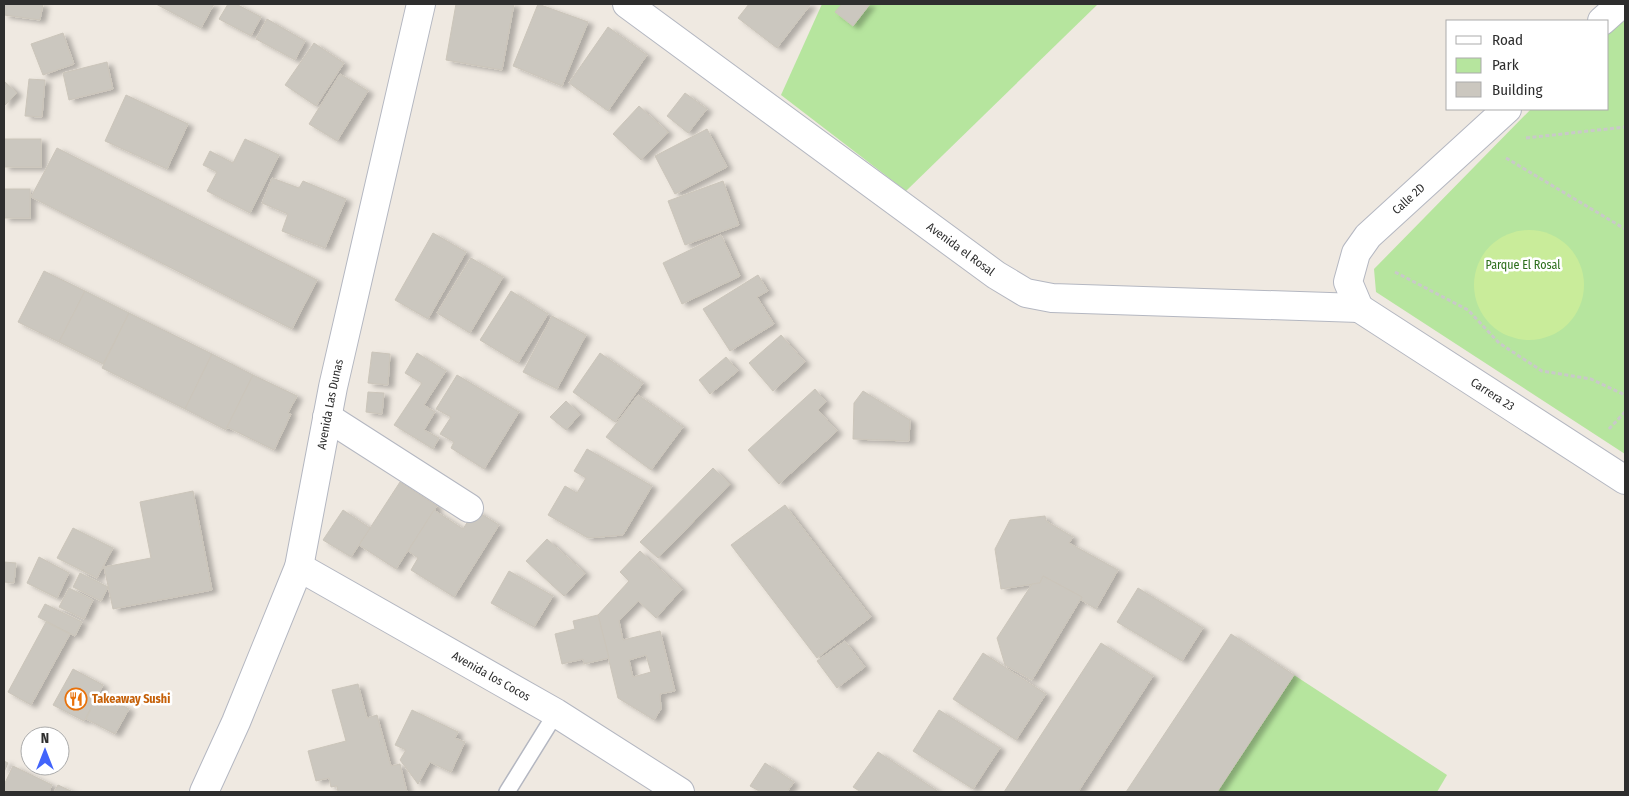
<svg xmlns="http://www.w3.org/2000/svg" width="1629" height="796" font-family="'Fira Sans Condensed',sans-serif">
  <defs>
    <filter id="shadow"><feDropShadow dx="5.5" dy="3" stdDeviation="2.5" flood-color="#0004"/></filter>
  </defs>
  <rect width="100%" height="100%" fill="#efe9e1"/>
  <g fill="#b6e59e">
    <path d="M822,4H1098L906,191L781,95Z"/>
    <path d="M1625,12V454L1376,292L1374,269L1531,109H1608V30Z"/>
    <path d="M1294,675L1447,775L1437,792H1217Z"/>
  </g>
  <circle fill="#c9ec9a" cx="1529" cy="285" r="55"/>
  <g fill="#cbc7bf" stroke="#cbc5ba" fill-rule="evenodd" filter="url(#shadow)">
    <path d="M4,4H43L40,20L4,15Z"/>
    <path d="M156,4H214L201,28Z"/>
    <path d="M228,4H236L261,17L251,36L219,19Z"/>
    <path d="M456,4H514L502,70L446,60Z"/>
    <path d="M538,4L588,22L562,86L513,66Z"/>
    <path d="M749,4H811L777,48L738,18Z"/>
    <path d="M842,4H870L853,26L835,12Z"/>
    <path d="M267,19L305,41L295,60L256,39Z"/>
    <path d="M608,27L647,55L608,111L569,83Z"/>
    <path d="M63,33L74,64L43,75L31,44Z"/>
    <path d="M314,43L344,63L316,106L285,85Z"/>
    <path d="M107,62L113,89L69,100L63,73Z"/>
    <path d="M340,74L368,91L337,141L309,124Z"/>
    <path d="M29,79L45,80L42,117L25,116Z"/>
    <path d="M4,81L17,93L4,106Z"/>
    <path d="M685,93L707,109L688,133L667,116Z"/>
    <path d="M126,95L188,124L167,169L105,141Z"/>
    <path d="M639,106L668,132L641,160L613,134Z"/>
    <path d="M707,129L727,167L675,194L655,156Z"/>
    <rect x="4" y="139" width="37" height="28"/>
    <path d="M245,139L279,155L250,213L207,191L217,172L203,165L210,151L233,163Z"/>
    <path d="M57,148L317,280L292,329L31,197Z"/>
    <path d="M272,178L299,188L303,181L346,199L325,248L282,231L288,214L262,203Z"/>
    <path d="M723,181L739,225L685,245L668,201Z"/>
    <rect x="4" y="189" width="26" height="29"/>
    <path d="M433,233L466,252L428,319L395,300Z"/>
    <path d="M721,235L740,276L682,304L663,263Z"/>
    <path d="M471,258L503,277L470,333L437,313Z"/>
    <path d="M44,271L85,291L59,342L18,322Z"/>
    <path d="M758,275L768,291L757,297L774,324L730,351L703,309Z"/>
    <path d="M85,291L129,313L103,364L59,342Z"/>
    <path d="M511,291L548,314L518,363L480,340Z"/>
    <path d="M129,313L212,354L185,409L102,368Z"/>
    <path d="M552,316L586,335L557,389L523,372Z"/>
    <path d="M781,335L805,362L773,391L749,363Z"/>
    <path d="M372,352L390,354L388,385L368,383Z"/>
    <path d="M417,353L446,371L424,405L435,412L424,430L439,438L433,449L394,425L422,383L405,373Z"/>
    <path d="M600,353L643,383L615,422L573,392Z"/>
    <path d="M212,354L253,375L226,430L185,409Z"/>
    <path d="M726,357L738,371L710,394L699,380Z"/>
    <path d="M253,375L297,396L288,413L291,414L274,450L227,427Z"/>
    <path d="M457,375L519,412L484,469L451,448L454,442L440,434L451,417L436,409Z"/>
    <path d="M815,389L826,402L818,410L837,431L779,484L748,450Z"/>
    <path d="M863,391L910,420L909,441L853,439L854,403Z"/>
    <path d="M368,392L384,393L382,414L366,412Z"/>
    <path d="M638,395L683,427L651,470L606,437Z"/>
    <path d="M566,401L580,414L566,430L550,417Z"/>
    <path d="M587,449L652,486L623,535L588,538L548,515L565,486L577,493L586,478L574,471Z"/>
    <path d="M713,468L730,484L658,558L640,542Z"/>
    <path d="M400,482L437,506L396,569L359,545Z"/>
    <path d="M193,491L212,590L113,609L104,567L151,558L140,502Z"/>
    <path d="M785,505L871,617L817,658L731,545Z"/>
    <path d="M343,510L370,528L351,557L323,540Z"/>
    <path d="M434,510L463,529L475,510L499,525L454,597L411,570L418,558L408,551Z"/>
    <path d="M1045,516L1046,521L1073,537L1069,543L1118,570L1096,609L1081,600L1082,597L1043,576L1040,583L1001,589L995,549L1010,520Z"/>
    <path d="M73,528L113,548L97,578L57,558Z"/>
    <path d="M547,539L585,573L564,596L526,561Z"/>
    <path d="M640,551L682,589L656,618L638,601L619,621L623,640L660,631L675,691L660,694L661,709L654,720L618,698L598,615L629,581L620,572ZM646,655L651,672L633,677L629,660Z"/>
    <path d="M39,557L69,573L57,598L27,583Z"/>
    <path d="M4,562L16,563L14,583L4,582Z"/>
    <path d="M509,571L553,596L534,627L491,603Z"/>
    <path d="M80,573L108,587L101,601L73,587Z"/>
    <path d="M1043,576L1082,597L1032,680L1005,665L997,638L1032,584L1040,583Z"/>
    <path d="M69,588L93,600L84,619L59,607Z"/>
    <path d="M1138,588L1203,628L1182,661L1117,622Z"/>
    <path d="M45,604L82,622L75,636L38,617Z"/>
    <path d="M598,615L609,658L584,664L583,659L562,664L555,634L575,629L573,621Z"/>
    <path d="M46,622L70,634L31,705L8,692Z"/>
    <path d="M1231,634L1294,675L1217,792H1126Z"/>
    <path d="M845,641L865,667L837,688L817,661Z"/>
    <path d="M1101,643L1153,676L1078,792H1004Z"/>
    <path d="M983,653L1046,694L1016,740L953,699Z"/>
    <path d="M73,669L103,685L84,721L53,705Z"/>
    <path d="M358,684L367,718L377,715L391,766L400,764L407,792H338L337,786L331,787L329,778L316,781L308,751L346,741L332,690Z"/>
    <path d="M99,693L129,709L115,734L86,719Z"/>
    <path d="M412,710L458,732L455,738L465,742L451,772L430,762L418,784L400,760L406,750L395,745Z"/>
    <path d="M939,710L1000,748L973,789L913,751Z"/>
    <path d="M878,752L939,792H861L853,787Z"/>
    <path d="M4,761L8,763L4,772Z"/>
    <path d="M765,763L794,782L787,792H761L750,786Z"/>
    <path d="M13,766L52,785L49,792H4V785Z"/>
    <path d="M58,785L73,792H54Z"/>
  </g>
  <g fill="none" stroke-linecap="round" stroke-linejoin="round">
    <g stroke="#b4b7c1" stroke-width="18">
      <path id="service" d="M507,792L556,713"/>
    </g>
    <g stroke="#b4b7c1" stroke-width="30">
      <g id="minor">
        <path id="s1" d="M627,4L996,275L1026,293L1052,298L1359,308"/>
        <path d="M1602,21L1621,4"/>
        <path id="s2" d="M1359,308L1625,480"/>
        <path id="s3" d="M1359,308L1348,282L1356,253L1368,236L1507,109"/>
        <path d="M327,417L469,508"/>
        <path id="s4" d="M299,567L556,713L680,792"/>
      </g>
    </g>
    <g stroke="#b4b7c1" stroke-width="30">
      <g id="tertiary">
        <path id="s5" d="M204,792L236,722L299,567L333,387L421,4"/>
      </g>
    </g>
    <g stroke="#c9c9c9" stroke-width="3" stroke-dasharray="4 2.5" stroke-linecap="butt">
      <path d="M1526,138L1625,127"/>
      <path d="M1506,158L1625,229"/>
      <path d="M1395,272L1468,310L1499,343L1542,371L1591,379L1625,395"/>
      <path d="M1609,429L1625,412"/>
    </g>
    <use href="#service" stroke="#fff" stroke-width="15"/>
    <use href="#minor" stroke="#fff" stroke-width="28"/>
    <use href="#tertiary" stroke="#fff" stroke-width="28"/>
  </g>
  <defs>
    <g id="restaurant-ring" transform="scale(1.125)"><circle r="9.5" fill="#fff" stroke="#e8710a" stroke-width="1.5"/><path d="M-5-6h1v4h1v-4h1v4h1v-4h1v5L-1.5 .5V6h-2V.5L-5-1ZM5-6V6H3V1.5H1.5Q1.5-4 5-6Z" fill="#e8710a"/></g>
  </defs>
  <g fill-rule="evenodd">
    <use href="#restaurant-ring" x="76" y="699"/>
  </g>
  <g text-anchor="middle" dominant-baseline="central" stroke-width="5" stroke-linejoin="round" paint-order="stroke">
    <g font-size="12" fill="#2e2e2e" stroke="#fff">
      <text stroke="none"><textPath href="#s3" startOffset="134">Calle 2D</textPath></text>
      <text stroke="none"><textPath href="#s1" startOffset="414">Avenida el Rosal</textPath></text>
      <text stroke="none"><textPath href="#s2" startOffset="159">Carrera 23</textPath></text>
      <text stroke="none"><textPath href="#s5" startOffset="410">Avenida Las Dunas</textPath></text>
      <text stroke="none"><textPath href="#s4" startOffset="221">Avenida los Cocos</textPath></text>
    </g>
    <g font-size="12" fill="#2c6e1b" stroke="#fff">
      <text x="1523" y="265">Parque El Rosal</text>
    </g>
    <g font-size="12" font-weight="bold" fill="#c56008" stroke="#fff" text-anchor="start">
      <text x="92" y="699">Takeaway Sushi</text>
    </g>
  </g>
  <rect width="1629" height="796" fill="none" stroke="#2e2e2e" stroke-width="10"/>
  <rect x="1446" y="20" width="162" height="90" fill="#ffffff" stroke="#ababab"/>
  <rect x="1456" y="36" width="25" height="8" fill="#ffffff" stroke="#ababab"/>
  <text x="1492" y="45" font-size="15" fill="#2e2e2e">Road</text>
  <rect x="1456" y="58" width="25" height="15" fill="#b6e59e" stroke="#ababab"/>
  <text x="1492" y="70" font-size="15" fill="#2e2e2e">Park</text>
  <rect x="1456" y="82" width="25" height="15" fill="#cbc7bf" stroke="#ababab"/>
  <text x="1492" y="95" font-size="15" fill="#2e2e2e">Building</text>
  <g transform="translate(45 751)"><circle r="24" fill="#ffffff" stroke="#ababab"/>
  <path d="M0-4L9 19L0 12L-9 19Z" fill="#4264fb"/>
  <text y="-8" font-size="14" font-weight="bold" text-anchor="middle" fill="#2e2e2e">N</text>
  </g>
</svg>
